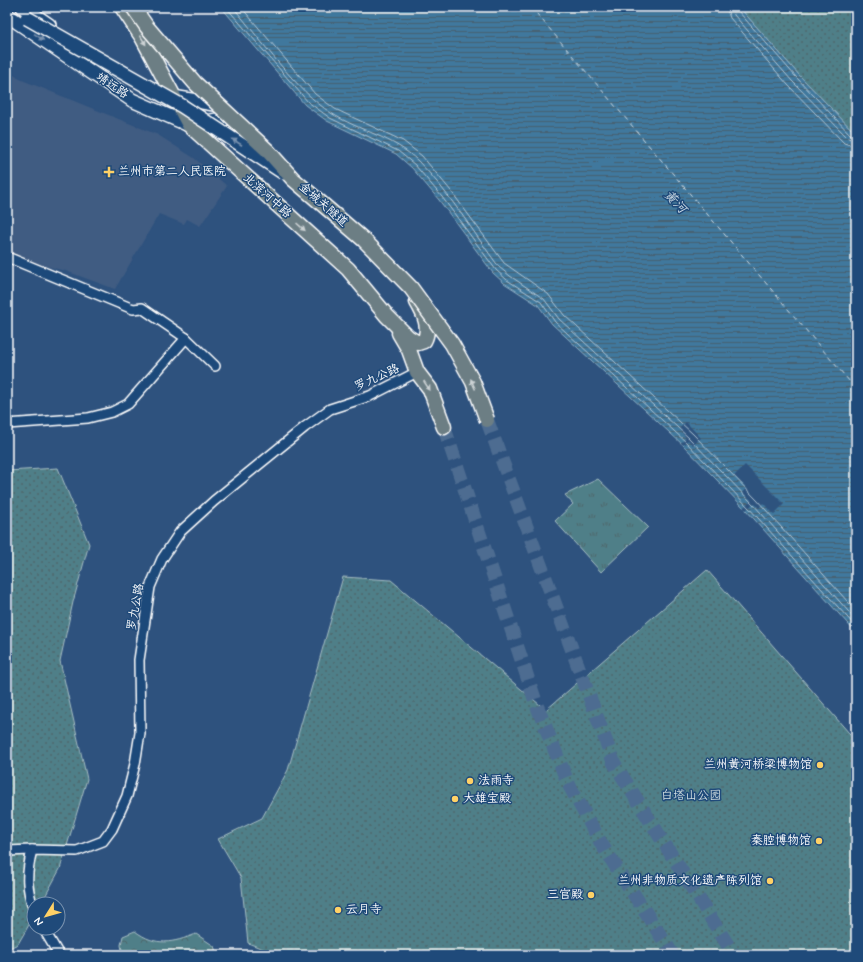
<svg xmlns="http://www.w3.org/2000/svg" width="863" height="962" font-family="Mynerve,'LXGW WenKai TC',sans-serif">
  <defs>
    <pattern id="grass-tufts" width="24" height="20" patternUnits="userSpaceOnUse"><rect width="24" height="20" fill="#507f88"/><path d="M3 7l-1-3M5 7V3M7 7l1-3M15 17l-1-3M17 17v-4M19 17l1-3" fill="none" stroke="#4e666a"/></pattern>
    <pattern id="forest-crowns" width="20" height="18" patternUnits="userSpaceOnUse"><rect width="20" height="18" fill="#507f88"/><path d="M2 6a3 3 0 1 1 6 0M12 15a3 3 0 1 1 6 0" fill="none" stroke="#4e666a"/></pattern>
    <pattern id="park-dots" width="8" height="8" patternUnits="userSpaceOnUse"><rect width="8" height="8" fill="#507f88"/><path d="M2 2h.1M6 6h.1" fill="none" stroke="#4e666a" stroke-width="1.8" stroke-linecap="round"/></pattern>
    <pattern id="water-rules" width="6" height="5" patternUnits="userSpaceOnUse"><rect width="6" height="5" fill="#41789d"/><path d="M0 2.5h6" fill="none" stroke="#476070"/></pattern>
  </defs>
  <rect width="100%" height="100%" fill="#2e527e"/>
  <filter id="ink" filterUnits="userSpaceOnUse"><feTurbulence type="fractalNoise" baseFrequency=".025" numOctaves="2"/><feDisplacementMap in="SourceGraphic" scale="8" xChannelSelector="R" yChannelSelector="G"/><feConvolveMatrix kernelMatrix="1 2 1 2 8 2 1 2 1" color-interpolation-filters="sRGB"/></filter>
  <g filter="url(#ink)">
    <path fill="#405c82" d="M7,71L22,80L158,135L194,158L227,186L200,226L187,219L184,224L159,214L115,289L66,271L7,257Z"/>
    <path fill="url(#grass-tufts)" stroke="#a8bfc4" d="M598,479L648,527L601,572L555,521L573,504L565,495Z"/>
    <path fill="url(#forest-crowns)" stroke="#a8bfc4" d="M135,931C156,947 173,943 196,934L214,946L217,955H123L121,945L123,936Z"/>
    <g fill="url(#park-dots)" stroke="#a8bfc4">
      <path d="M739,7H856V134L799,75Z"/>
      <path d="M58,468L89,544L73,602L60,661L87,779L60,869L41,904H34V916L18,944L7,949V471Z"/>
      <path d="M707,570L856,741V955H278L248,943L241,878L218,839L262,818L288,770L343,577L391,580L546,710Z"/>
    </g>
    <path fill="url(#water-rules)" stroke="#8daec4" d="M221,7H739L799,75L856,134V633L746,510L683,445L552,324L538,305L504,283L493,273L439,200L412,168L396,154L327,121L305,105Z"/>
    <g fill="#2e527e">
      <path d="M686,422L701,438L693,445L688,440L683,445L681,443L686,438L679,429Z"/>
      <path d="M745,465L784,504L774,514L763,503L759,508L754,503L746,510L743,508L751,500L743,493L747,488L734,476Z"/>
    </g>
    <g fill="none" stroke-linecap="round" stroke-linejoin="round">
      <g stroke="#b3c9d8" stroke-width="1">
        <path d="M226,7L308,102L330,118L398,151L415,165L442,197L496,270L507,280L541,302L555,322L686,442L749,508L856,627"/>
        <path d="M233,7C261,40 296,90 331,113C359,131 394,137 418,161C449,192 473,232 499,267L510,276L544,299L559,319L689,438L753,504L856,620"/>
        <path d="M241,7L315,94L335,109L403,141L422,156L451,191L504,263L548,294L564,315L693,434L757,500L856,611"/>
        <path d="M726,7L730,18L788,85L844,143L856,147"/>
        <path d="M732,7L734,15L792,81L848,138L856,141"/>
        <path d="M737,7L738,11L796,77L851,135L856,136"/>
      </g>
      <path stroke="#d0dde6" stroke-width="1" stroke-dasharray="5 4" stroke-linecap="butt" d="M531,7L856,389"/>
      <g stroke="#4d6c91" stroke-width="14" stroke-dasharray="14 7" stroke-linecap="butt">
        <path d="M487,420L614,763L734,955"/>
        <path d="M444,427L537,706L568,783L602,845L673,955"/>
      </g>
      <g stroke="#fff" stroke-width="12">
        <g id="street">
          <path d="M7,257L133,309L142,308L186,338L215,366"/>
          <path d="M7,424L88,418L112,412L128,404L186,338"/>
          <path d="M7,851L32,850"/>
          <path d="M34,910C26,887 26,874 32,850L77,851L103,841L112,829L127,796L135,764L140,733L139,660L150,587L162,559L180,532L214,501L305,427L330,409L370,396L417,372"/>
          <path d="M43,928L59,955"/>
        </g>
      </g>
      <g stroke="#fff" stroke-width="16">
        <g id="secondary">
          <path d="M23,7L49,25"/>
          <path d="M7,15L132,100L189,125L228,118"/>
          <path d="M166,93L173,97L214,104"/>
        </g>
      </g>
      <g stroke="#fff" stroke-width="17">
        <g id="primary">
          <path d="M122,7L142,37L189,125L348,269L387,316L408,337L418,343L424,341C431,328 424,314 417,302"/>
          <path d="M399,333L409,350L417,372L430,389L444,427"/>
        </g>
      </g>
      <use href="#street" stroke="#1f4a7a" stroke-width="9"/>
      <use href="#secondary" stroke="#1f4a7a" stroke-width="13"/>
      <use href="#primary" stroke="#6c7e84" stroke-width="14"/>
      <g stroke="#fff" stroke-width="16" stroke-linecap="butt">
        <path id="secondary-bridge" d="M27,18L182,106L284,173"/>
      </g>
      <g stroke="#fff" stroke-width="17" stroke-linecap="butt">
        <path id="primary-bridge" d="M133,7L147,27L195,83L267,150L293,179L364,240L411,288L452,344L473,382L487,420"/>
      </g>
      <use href="#secondary-bridge" stroke="#1f4a7a" stroke-width="13"/>
      <use href="#primary-bridge" stroke="#6c7e84" stroke-width="14"/>
    </g>
    <defs><path id="oneway-solid" d="M-6-.8H1V-3.2L6.5 0L1 3.2V.8H-6Z"/></defs>
    <g fill="#7992af">
      <use href="#oneway-solid" transform="translate(39 37) rotate(34)"/>
      <use href="#oneway-solid" transform="translate(237 142) rotate(-147)"/>
    </g>
    <g fill="#ccd2d4">
      <use href="#oneway-solid" transform="translate(143 40) rotate(59)"/>
      <use href="#oneway-solid" transform="translate(301 227) rotate(42)"/>
      <use href="#oneway-solid" transform="translate(473 384) rotate(-114)"/>
      <use href="#oneway-solid" transform="translate(427 386) rotate(57)"/>
    </g>
  </g>
  <g fill="#ffd166" stroke="#1f4a7a" stroke-width="1.5">
    <path d="M107 166h4v4h4v4h-4v4h-4v-4h-4v-4h4z"/>
    <circle cx="820" cy="765" r="4"/>
    <circle cx="470" cy="781" r="4"/>
    <circle cx="455" cy="799" r="4"/>
    <circle cx="819" cy="841" r="4"/>
    <circle cx="770" cy="881" r="4"/>
    <circle cx="591" cy="895" r="4"/>
    <circle cx="338" cy="910" r="4"/>
  </g>
  <g text-anchor="middle" dominant-baseline="central" stroke-width="3" stroke-linejoin="round" paint-order="stroke">
    <g font-size="12" fill="#fff" stroke="#1f4a7a">
      <text transform="translate(112 86) rotate(34)">靖远路</text>
      <text transform="translate(267 196) rotate(42)">北滨河中路</text>
      <text transform="translate(323 205) rotate(41)">金城关隧道</text>
      <text transform="translate(377 378) rotate(-25)">罗九公路</text>
      <text transform="translate(136 607) rotate(-80)">罗九公路</text>
    </g>
    <g font-size="12" fill="#fff" stroke="#1f4a7a" text-anchor="start">
      <text x="118" y="172">兰州市第二人民医院</text>
      <text x="812" y="765" text-anchor="end">兰州黄河桥梁博物馆</text>
      <text x="478" y="781">法雨寺</text>
      <text x="463" y="799">大雄宝殿</text>
      <text x="811" y="841" text-anchor="end">秦腔博物馆</text>
      <text x="762" y="881" text-anchor="end">兰州非物质文化遗产陈列馆</text>
      <text x="583" y="895" text-anchor="end">三官殿</text>
      <text x="346" y="910">云月寺</text>
    </g>
    <g font-size="12" fill="#d3dfe1" stroke="#1f4a7a">
      <text x="691" y="796">白塔山公园</text>
    </g>
    <g font-size="13" font-style="italic" fill="#d0dde6" stroke="#1f4a7a">
      <text transform="translate(675 202) rotate(47)">黄河</text>
    </g>
  </g>
  <rect width="863" height="962" fill="none" stroke="#1f4a7a" stroke-width="24"/>
  <rect x="12" y="12" width="839" height="938" fill="none" stroke="#fff" stroke-width="1.5" filter="url(#ink)"/>
  <g transform="translate(46 916) rotate(233)"><circle r="19" fill="#1f4a7a" stroke="#7992af"/>
  <path d="M0-3L7 15L0 10L-7 15Z" fill="#ffd166"/>
  <text y="-6" font-size="11" font-weight="bold" text-anchor="middle" fill="#ffffff">N</text>
  </g>
</svg>
